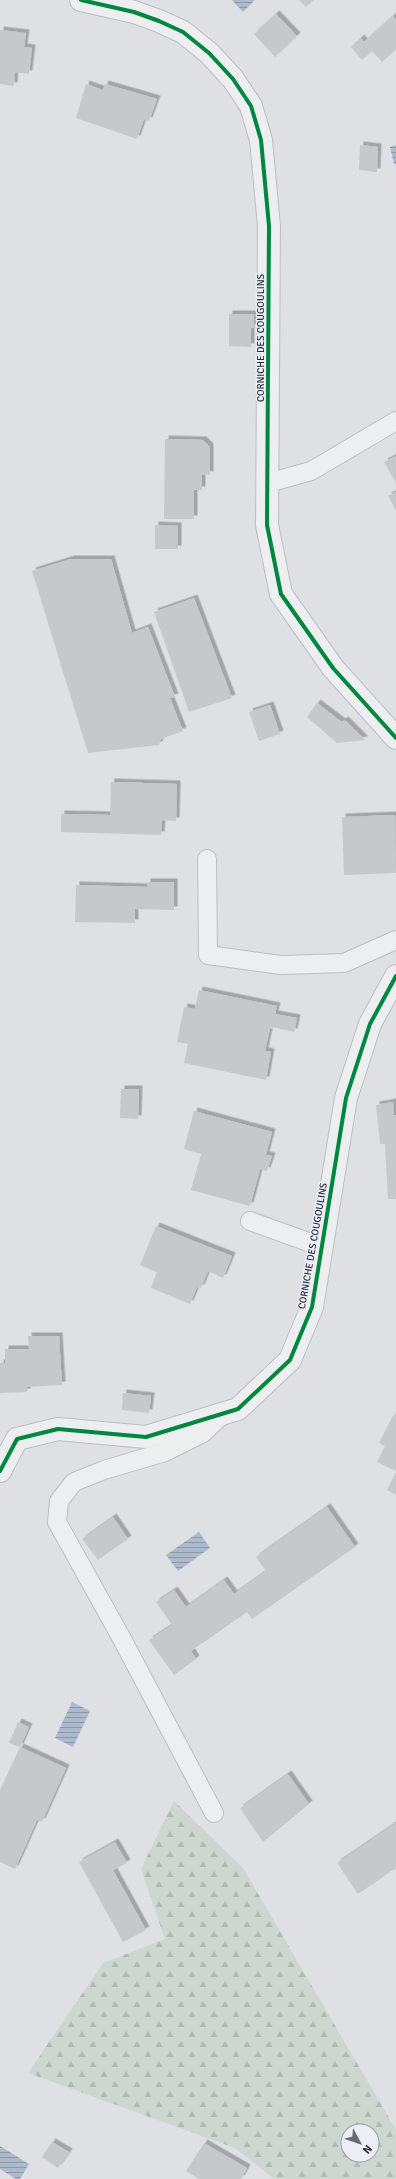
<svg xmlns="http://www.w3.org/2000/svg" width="396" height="2179" font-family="Signika,sans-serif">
  <defs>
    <pattern id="forest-firs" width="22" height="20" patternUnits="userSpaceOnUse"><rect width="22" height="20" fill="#ced7cf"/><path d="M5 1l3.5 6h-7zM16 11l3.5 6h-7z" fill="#b1b9b3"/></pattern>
    <pattern id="water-rules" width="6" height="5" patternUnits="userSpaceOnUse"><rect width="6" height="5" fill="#acbace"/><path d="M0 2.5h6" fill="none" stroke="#8c97a8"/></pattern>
    <filter id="shadow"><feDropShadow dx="3.5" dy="-3.5" stdDeviation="0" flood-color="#0004"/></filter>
  </defs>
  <rect width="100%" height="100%" fill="#dee0e4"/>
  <path fill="url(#forest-firs)" fill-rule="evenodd" d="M174,1801L243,1868L396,2130V2179H274L235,2148L28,2073L103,1963L165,1939L141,1869ZM348,2131H372V2155H348Z"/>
  <g fill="url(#water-rules)">
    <path d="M232,0H255L243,12Z"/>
    <path d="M396,145V164H394L390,147Z"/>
    <path d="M199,1532L210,1548L178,1571L166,1555Z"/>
    <path d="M72,1702L90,1711L73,1747L55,1738Z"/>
    <path d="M0,2146L29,2164L20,2179H16L0,2169Z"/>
  </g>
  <g fill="#c6c8cc" filter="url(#shadow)">
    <path d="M299,0H313L306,7Z"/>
    <path d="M276,14L297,36L275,57L254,34Z"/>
    <path d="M393,16L396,20V49L382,62L372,51L362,60L351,47L361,38L364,42Z"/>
    <path d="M0,30L26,33L24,47L32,48L29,74L15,72L14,86L0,84Z"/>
    <path d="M86,84L103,90L105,84L157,99L149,121L144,119L137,139L76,118Z"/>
    <path d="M360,145L378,147L377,172L359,170Z"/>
    <path d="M229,314H254V328H251V347L229,346Z"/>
    <path d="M165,439L203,440L210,447V475L202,474V490H194V519H164Z"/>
    <path d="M396,456V483L384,462Z"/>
    <path d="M396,492V511L388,496Z"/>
    <path d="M155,525L178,526V549H155Z"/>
    <path d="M71,559H111L132,633L148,627L175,697L170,698L183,731L161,739L159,745L88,753L32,571Z"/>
    <path d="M194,598L232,698L189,712L154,612Z"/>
    <path d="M317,703L342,722L345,720L365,740L337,743L307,717Z"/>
    <path d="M270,705L280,734L259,741L249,712Z"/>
    <path d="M111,782L177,784L176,821L162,820L161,835L61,832V814L110,815Z"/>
    <path d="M395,815L396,873L344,875L342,817Z"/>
    <path d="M147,882H174V910L135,909V923L75,922L76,885L147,887Z"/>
    <path d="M199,990L277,1006L275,1014L297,1018L294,1032L273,1027L272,1029L270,1028L265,1051L271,1052L266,1080L184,1063L188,1044L177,1042L184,1007L195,1009Z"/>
    <path d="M121,1089H139L138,1119L120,1118Z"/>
    <path d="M393,1102L394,1115H396V1199H388L385,1144H380L376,1105Z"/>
    <path d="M194,1111L272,1132L266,1155L272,1156L267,1171L260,1169L250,1206L191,1190L201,1154L184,1149Z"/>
    <path d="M156,1226L232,1256L223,1278L208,1271L201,1288L197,1287L190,1304L151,1288L157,1272L140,1265Z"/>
    <path d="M28,1336H59L62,1385L27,1387V1392L0,1393V1363H5V1349H29Z"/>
    <path d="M123,1393L151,1396L149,1413L122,1410Z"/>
    <path d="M393,1416L396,1417V1471L377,1462L385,1446L379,1443Z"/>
    <path d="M396,1472V1495L387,1490Z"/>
    <path d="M327,1507L355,1547L252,1619L247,1612L191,1651L196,1659L174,1675L149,1640L172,1625L156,1602L174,1590L186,1607L224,1580L234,1594L266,1571L256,1557Z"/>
    <path d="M113,1517L128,1539L98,1560L82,1539Z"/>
    <path d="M18,1722L29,1727L20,1747L9,1743Z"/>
    <path d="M20,1747L66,1768L42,1822L37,1820L15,1869L0,1862V1790Z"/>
    <path d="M288,1774L309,1804L263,1842L240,1808Z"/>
    <path d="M396,1823V1868L358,1894L337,1863Z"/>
    <path d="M115,1842L127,1863L113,1870L146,1930L123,1942L79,1862Z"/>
    <path d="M52,2142L69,2152L58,2168L42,2157Z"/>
    <path d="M204,2143L247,2168L241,2179H199L186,2171Z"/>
  </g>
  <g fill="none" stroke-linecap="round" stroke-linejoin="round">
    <g stroke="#bdbec2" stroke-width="20">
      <g id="lane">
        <path d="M268,483L311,471L396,421"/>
        <path d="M207,859L208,955L281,965L344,963L396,940"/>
        <path d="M250,1221L322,1247"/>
        <path d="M214,1813L122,1639L57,1522L59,1501L74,1482L104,1470L165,1452L203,1433L223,1414"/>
      </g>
    </g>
    <g stroke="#bdbec2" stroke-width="24">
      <g id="street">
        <path d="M81,0L134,12L159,21L183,32L209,53L233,79L251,106L261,140L269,226L267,525L281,594L333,668L396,738"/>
        <path d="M0,1471L17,1439L58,1429L146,1437L238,1409L290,1360L312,1307L346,1098L370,1024L396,976"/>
      </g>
    </g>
    <use href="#lane" stroke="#edeef0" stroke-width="18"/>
    <use href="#street" stroke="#edeef0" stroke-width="22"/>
    <g stroke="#ebeef4" stroke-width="6">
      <g id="cycleway">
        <path d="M81,0L134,12L159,21L183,32L209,53L233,79L251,106L261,140L269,226L267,525L281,594L333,668L396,738"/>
        <path d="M0,1471L17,1439L58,1429L146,1437L238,1409L290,1360L312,1307L346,1098L370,1024L396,976"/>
      </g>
    </g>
    <use href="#cycleway" stroke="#00873e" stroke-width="4"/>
  </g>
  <g text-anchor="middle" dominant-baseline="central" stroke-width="3" stroke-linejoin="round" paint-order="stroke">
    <g font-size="10" fill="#262c3c" stroke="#ebeef4">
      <text transform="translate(261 338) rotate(-90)">CORNICHE DES COUGOULINS</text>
      <text transform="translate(313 1246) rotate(-80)">CORNICHE DES COUGOULINS</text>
    </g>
  </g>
  <g transform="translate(360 2143) rotate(130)"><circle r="19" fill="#ebeef4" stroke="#9ca0aa"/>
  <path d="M0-3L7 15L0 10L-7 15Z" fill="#666b77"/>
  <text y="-6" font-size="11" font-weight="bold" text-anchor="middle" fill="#262c3c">N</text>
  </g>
</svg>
